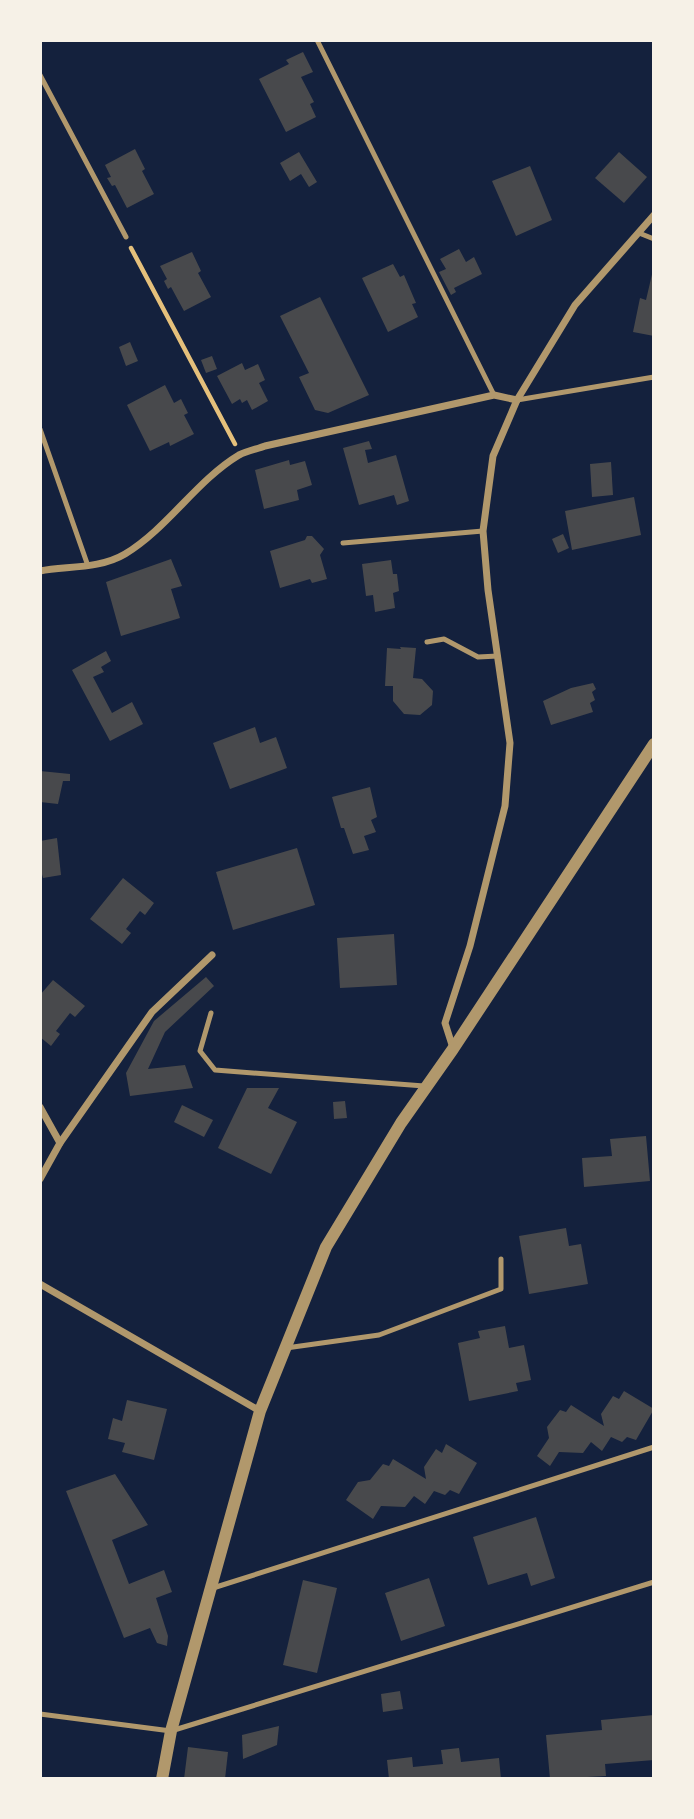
<svg xmlns="http://www.w3.org/2000/svg" width="694" height="1819" font-family="Overpass,sans-serif">
  <rect width="100%" height="100%" fill="#14213d"/>
  <g fill="#48494c">
    <path d="M303,52L313,72L301,77L314,102L310,104L316,117L286,132L259,79L289,64L286,60Z"/>
    <path d="M135,149L145,169L142,171L154,194L127,208L115,185L112,186L107,178L111,177L105,165Z"/>
    <path d="M299,152L317,182L309,187L301,174L290,181L280,163Z"/>
    <path d="M619,152L647,177L624,203L595,178Z"/>
    <path d="M530,166L552,220L516,236L492,181Z"/>
    <path d="M459,249L466,262L474,257L482,274L454,288L456,292L451,295L439,272L446,269L440,259Z"/>
    <path d="M192,252L201,271L198,273L211,297L184,311L171,287L168,289L164,281L167,279L160,266Z"/>
    <path d="M393,264L400,277L404,275L416,303L412,304L418,317L388,332L362,278Z"/>
    <path d="M653,270H654V336L633,332L640,298L646,300Z"/>
    <path d="M320,297L369,395L328,413L315,410L299,377L309,373L280,316Z"/>
    <path d="M130,342L138,361L126,366L119,347Z"/>
    <path d="M212,356L217,369L206,373L201,360Z"/>
    <path d="M242,363L245,370L258,364L265,380L259,383L268,401L252,410L247,400L242,403L240,399L232,404L217,376Z"/>
    <path d="M165,385L174,403L181,399L188,413L184,415L194,434L170,446L169,442L150,451L127,405Z"/>
    <path d="M369,441L372,449L365,450L368,463L396,455L409,501L397,505L394,495L359,505L343,448Z"/>
    <path d="M289,460L290,465L305,461L312,485L297,490L299,500L264,509L255,470Z"/>
    <path d="M611,462L613,495L592,497L590,464Z"/>
    <path d="M634,497L641,535L572,550L565,511Z"/>
    <path d="M563,534L569,548L558,553L552,539Z"/>
    <path d="M307,536H312L324,549L320,555L327,579L312,583L310,579L280,588L270,551L305,540Z"/>
    <path d="M171,559L182,586L171,589L180,618L121,636L106,582Z"/>
    <path d="M391,560L393,574H397L399,591L393,593L395,608L375,612L373,595L366,596L362,564Z"/>
    <path d="M400,647L416,648L413,678L422,679L433,691L432,705L420,715L404,714L393,701V686H385L387,648L401,649Z"/>
    <path d="M106,651L111,661L101,667L104,672L93,677L112,713L132,702L143,724L110,741L72,670Z"/>
    <path d="M593,683L596,689L592,692L595,700L590,703L593,712L551,725L543,701L571,688Z"/>
    <path d="M255,727L260,743L276,737L287,768L230,789L213,743Z"/>
    <path d="M40,771L70,774V781H63L58,804L40,802Z"/>
    <path d="M370,787L377,817L371,820L376,832L364,836L369,850L353,854L344,828H341L332,797Z"/>
    <path d="M57,838L61,875L43,878L40,867V841Z"/>
    <path d="M297,848L315,905L233,930L216,872Z"/>
    <path d="M123,878L154,903L145,915L140,911L126,929L131,933L122,944L90,919Z"/>
    <path d="M394,934L397,985L340,988L337,938Z"/>
    <path d="M206,977L214,986L165,1032L148,1069L185,1065L193,1088L130,1096L126,1073L154,1021Z"/>
    <path d="M53,980L85,1006L75,1017L70,1013L56,1031L60,1034L51,1046L40,1037V995Z"/>
    <path d="M247,1088H279L268,1108L297,1122L271,1174L218,1148Z"/>
    <path d="M345,1101L347,1118L334,1119L333,1102Z"/>
    <path d="M182,1105L213,1120L204,1137L174,1122Z"/>
    <path d="M646,1136L650,1181L584,1187L582,1158L612,1156L610,1139Z"/>
    <path d="M566,1228L569,1246L581,1244L588,1284L529,1294L519,1236Z"/>
    <path d="M505,1326L509,1348L524,1345L531,1380L516,1383L518,1391L469,1401L458,1343L480,1338L478,1331Z"/>
    <path d="M624,1391L654,1409L636,1440L627,1437L622,1442L611,1437L602,1451L591,1442L583,1453L559,1452L550,1466L537,1456L549,1438L547,1427L560,1410L566,1412L571,1405L604,1426L601,1414L613,1396L619,1399Z"/>
    <path d="M127,1400L167,1409L154,1460L122,1452L125,1443L108,1439L113,1418L122,1421Z"/>
    <path d="M446,1444L477,1463L459,1494L450,1490L445,1495L434,1491L425,1504L414,1496L405,1507L381,1506L373,1519L346,1500L358,1482L370,1480L383,1464L389,1466L393,1459L426,1479L424,1467L436,1449L442,1453Z"/>
    <path d="M115,1474L148,1525L112,1540L129,1584L164,1570L172,1592L156,1598L168,1636L167,1646L157,1643L150,1628L124,1638L66,1491Z"/>
    <path d="M536,1517L555,1578L531,1586L527,1573L488,1585L473,1537Z"/>
    <path d="M429,1578L445,1626L401,1641L385,1593Z"/>
    <path d="M303,1580L337,1588L317,1673L283,1665Z"/>
    <path d="M400,1691L403,1709L383,1712L381,1694Z"/>
    <path d="M654,1715V1760L605,1764L606,1776L550,1779L546,1735L602,1730L601,1720Z"/>
    <path d="M279,1726L277,1745L243,1759L242,1735Z"/>
    <path d="M188,1747L228,1752L225,1779H184Z"/>
    <path d="M459,1748L461,1762L499,1758L501,1779H389L387,1760L412,1757L413,1767L443,1764L441,1750Z"/>
  </g>
  <g fill="none" stroke-linecap="round" stroke-linejoin="round">
    <path stroke="#e5c07b" stroke-width="4.5" d="M131,248L235,444"/>
    <g stroke="#b1986c" stroke-width="5">
      <path d="M317,40L494,395"/>
      <path d="M40,75L126,237"/>
      <path d="M639,233L654,239"/>
      <path d="M517,400L654,377"/>
      <path d="M40,429L88,566"/>
      <path d="M343,543L483,531"/>
      <path d="M427,642L444,639L478,657L498,656"/>
      <path d="M211,1013L200,1051L215,1070L424,1086"/>
      <path d="M286,1348L379,1335L501,1289V1259"/>
      <path d="M213,1588L654,1447"/>
      <path d="M40,1714L171,1731L654,1582"/>
    </g>
    <g stroke="#b1986c" stroke-width="7">
      <path d="M40,571C67,566 100,569 125,554C168,528 196,481 239,455C247,451 257,449 265,446L494,395L517,400"/>
      <path d="M453,1048L445,1023L470,946L505,806L510,743L488,590L483,531L493,456L517,400L575,305L654,215"/>
      <path d="M40,1107L60,1143L40,1179"/>
      <path d="M60,1143L152,1012L212,955"/>
      <path d="M40,1284L260,1411"/>
    </g>
    <path stroke="#b1986c" stroke-width="12" d="M162,1779L171,1731L260,1411L326,1247L401,1123L453,1049L654,744"/>
  </g>
  <rect width="694" height="1819" fill="none" stroke="#f6f1e7" stroke-width="84"/>
</svg>
